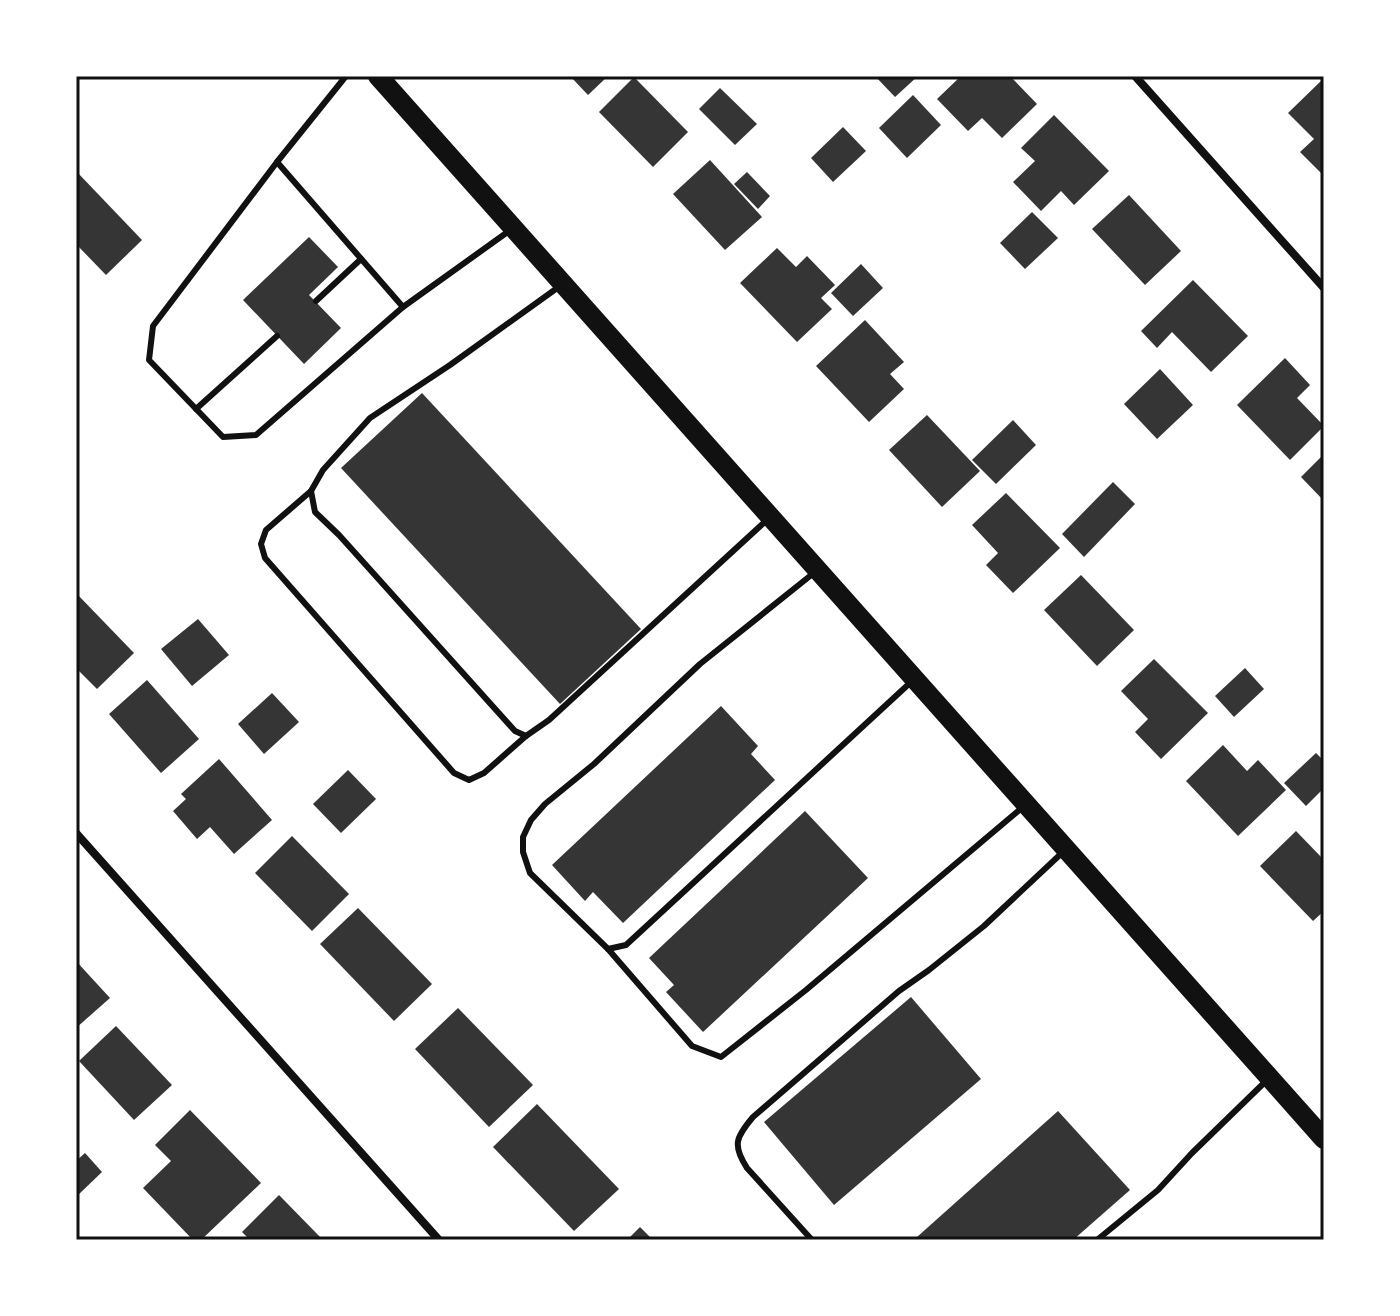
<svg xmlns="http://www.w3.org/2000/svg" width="1400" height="1316" font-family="'Sofia Sans Condensed',sans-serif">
  <rect width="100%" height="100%" fill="#fff"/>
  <g fill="#353535">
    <path d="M570,76H608L588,95Z"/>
    <path d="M875,76H918L895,97Z"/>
    <path d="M961,76H1010L1037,104L1002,138L982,118L968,131L937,99Z"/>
    <path d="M634,77L688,132L653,167L599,112Z"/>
    <path d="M1322,80L1324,82V176L1300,152L1314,139L1288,113Z"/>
    <path d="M720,88L757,124L735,145L699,109Z"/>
    <path d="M913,95L941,125L907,158L879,128Z"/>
    <path d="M1054,115L1109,171L1074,205L1061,191L1041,211L1013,182L1035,161L1021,148Z"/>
    <path d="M843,127L866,151L833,182L811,158Z"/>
    <path d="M710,160L762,217L725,250L673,194Z"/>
    <path d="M76,171L142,240L106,275L76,244Z"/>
    <path d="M747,172L770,196L758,209L734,184Z"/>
    <path d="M1129,195L1181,251L1145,285L1092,229Z"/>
    <path d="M1032,212L1058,238L1025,269L1000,243Z"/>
    <path d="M309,237L338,267L309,295L341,328L304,364L243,300Z"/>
    <path d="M777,248L796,267L807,256L835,285L821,298L832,309L797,342L740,283Z"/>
    <path d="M861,264L883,288L853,316L831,293Z"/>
    <path d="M1193,280L1248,336L1211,372L1172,332L1157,348L1141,331Z"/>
    <path d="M865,320L904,362L890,374L904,389L869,422L816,366Z"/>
    <path d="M1285,358L1310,385L1297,398L1324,426L1290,460L1237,405Z"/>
    <path d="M1160,369L1193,405L1157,439L1124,404Z"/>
    <path d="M422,393L641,629L560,704L341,468Z"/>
    <path d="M927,415L980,471L942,507L889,450Z"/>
    <path d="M1013,420L1036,445L996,484L972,460Z"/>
    <path d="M1324,454V501L1301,477Z"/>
    <path d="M1113,482L1135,504L1084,557L1062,534Z"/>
    <path d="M1006,493L1060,548L1013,593L986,565L998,553L972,525Z"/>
    <path d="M1081,575L1134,630L1097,666L1044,610Z"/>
    <path d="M76,593L134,653L97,689L76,668Z"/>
    <path d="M198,619L229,655L192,686L161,649Z"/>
    <path d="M1154,659L1208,713L1161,759L1135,732L1148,719L1121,691Z"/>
    <path d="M1245,668L1264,689L1234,717L1215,696Z"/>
    <path d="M147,680L199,739L161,773L109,714Z"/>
    <path d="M272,693L299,722L264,754L238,724Z"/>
    <path d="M721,706L758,746L751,754L775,780L623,923L593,892L585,901L552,865Z"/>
    <path d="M1223,745L1247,771L1258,760L1286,790L1238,836L1186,781Z"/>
    <path d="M1316,753L1324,761V788L1306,806L1284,783Z"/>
    <path d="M219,759L272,820L234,854L210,827L197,839L173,811L186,799L181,794Z"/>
    <path d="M348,770L376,799L341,833L313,804Z"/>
    <path d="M805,811L868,878L703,1032L666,992L674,985L649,958Z"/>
    <path d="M1296,831L1324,860V911L1313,921L1260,866Z"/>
    <path d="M292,836L349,894L312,931L255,873Z"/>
    <path d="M358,908L432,984L394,1021L320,944Z"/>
    <path d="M76,961L110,998L76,1028Z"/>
    <path d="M911,997L981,1079L834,1205L764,1122Z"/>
    <path d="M458,1008L533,1085L489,1127L415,1049Z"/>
    <path d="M116,1026L172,1085L134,1120L79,1061Z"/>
    <path d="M537,1104L619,1189L574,1231L493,1147Z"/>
    <path d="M190,1110L261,1183L201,1240H193L143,1188L171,1161L155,1145Z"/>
    <path d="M1058,1111L1130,1190L1073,1240H920L917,1237Z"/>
    <path d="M85,1153L102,1172L76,1197V1161Z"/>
    <path d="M279,1195L323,1240H250L242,1232Z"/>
    <path d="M640,1227L653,1240H627Z"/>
  </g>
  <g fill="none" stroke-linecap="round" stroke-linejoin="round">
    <g stroke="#111" stroke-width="6">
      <path d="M346,76L277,162L403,307L509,231"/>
      <path d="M277,162L153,326L149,360L223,437L256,435L403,307"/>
      <path d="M560,286L450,365L370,418L323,470L311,491L315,512L339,535L515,731L526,736L549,720L768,519"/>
      <path d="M316,301L361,259"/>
      <path d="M196,409L277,336"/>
      <path d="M311,491L266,530L261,544L265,558L454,773L469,780L484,773L526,736"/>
      <path d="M815,572L700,664L594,764L545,804L531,820L523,837V852L530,873L608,949L626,945L911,682"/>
      <path d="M608,949L692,1046L721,1057L806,990L1024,806"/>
      <path d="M812,1240L747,1168C732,1145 736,1137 753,1117L899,991L929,970L984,926L1064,851"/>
      <path d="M1097,1240L1158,1190L1192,1153L1266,1081"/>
    </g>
    <g stroke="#111" stroke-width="8">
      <path d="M1135,76L1324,288"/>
      <path d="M76,833L439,1240"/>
    </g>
    <path stroke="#111" stroke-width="20" d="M378,76L1324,1139"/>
  </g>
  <rect width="1400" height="1316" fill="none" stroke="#ffffff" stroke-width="156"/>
  <rect x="78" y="78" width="1244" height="1160" fill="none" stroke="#111" stroke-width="3"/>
</svg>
